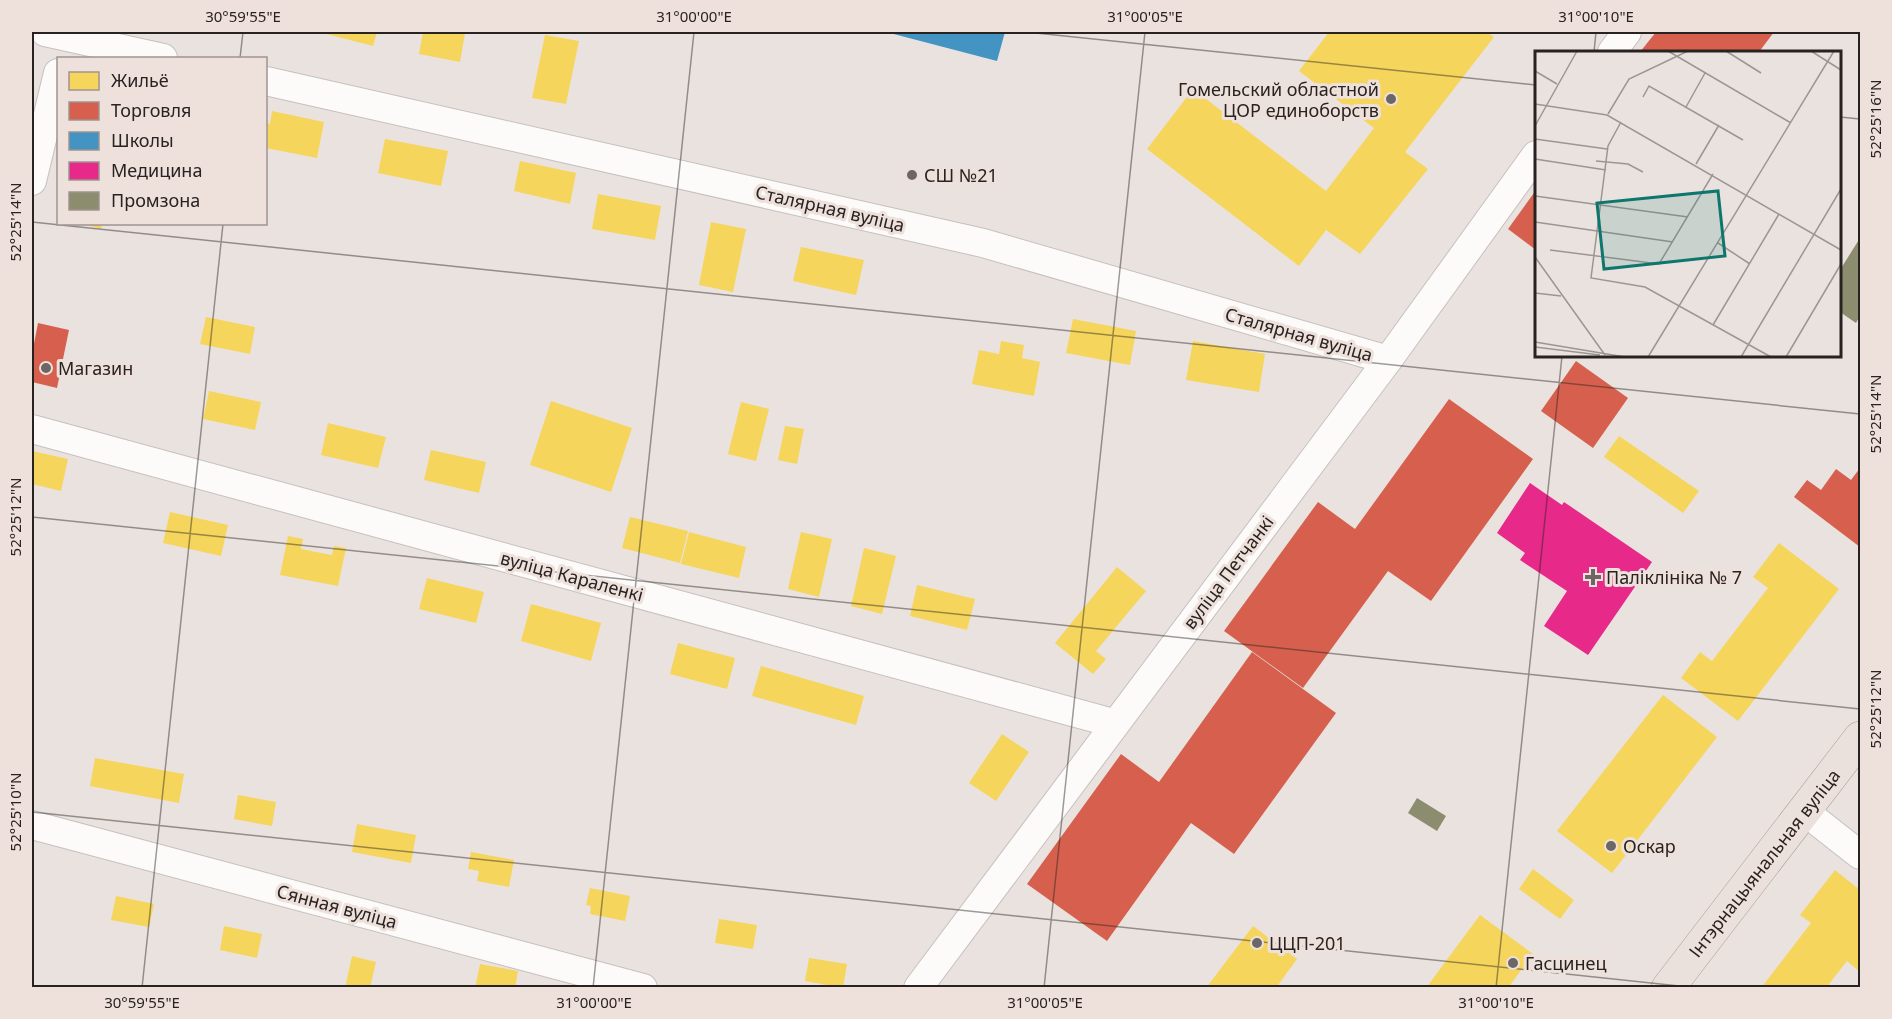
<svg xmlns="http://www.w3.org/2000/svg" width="1892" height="1019" font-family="'Noto Sans',sans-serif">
  <rect width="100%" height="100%" fill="#eae2df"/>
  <g fill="#f6d55c">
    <path d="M319,32H377L373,46Z"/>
    <path d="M423,32L465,33L460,62L419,54Z"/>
    <path d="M1329,32H1487L1494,37L1405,152L1428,169L1360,254L1326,230L1299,266L1147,149L1193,89L1326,191L1374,128L1299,71Z"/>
    <path d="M545,35L579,41L566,104L532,98Z"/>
    <path d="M272,111L324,122L317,158L266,148V123L270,124Z"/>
    <path d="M385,139L448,151L441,186L378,173Z"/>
    <path d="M520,161L576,173L570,204L514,191Z"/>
    <path d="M598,194L661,206L655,240L592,229Z"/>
    <path d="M711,222L746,229L733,292L699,285Z"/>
    <path d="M83,224H102L101,229Z"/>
    <path d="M801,247L864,260L856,295L793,281Z"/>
    <path d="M206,317L255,327L250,354L200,344Z"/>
    <path d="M1073,319L1136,331L1130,365L1066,353Z"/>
    <path d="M1001,341L1024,345L1022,358L1040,362L1034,396L972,384L979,350L999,354Z"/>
    <path d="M1193,341L1265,354L1259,392L1186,380Z"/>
    <path d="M209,391L261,402L255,430L203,419Z"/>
    <path d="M551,401L632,428L611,492L530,465Z"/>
    <path d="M741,402L769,409L756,461L728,454Z"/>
    <path d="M328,423L386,437L378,468L321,455Z"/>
    <path d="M785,426L804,429L797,464L778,460Z"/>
    <path d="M1619,436L1699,491L1683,513L1604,457Z"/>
    <path d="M431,450L486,462L479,493L424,480Z"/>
    <path d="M32,451L68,459L61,491L32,484Z"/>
    <path d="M170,512L228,525L221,556L163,543Z"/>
    <path d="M630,517L688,531L680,563L622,548Z"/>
    <path d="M689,532L746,547L739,578L681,564Z"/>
    <path d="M801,532L832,539L819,597L788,589Z"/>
    <path d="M288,536L303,539L301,549L332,555L334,546L346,548L338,586L280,575Z"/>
    <path d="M1779,543L1839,589L1738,721L1681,678L1700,652L1712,661L1768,588L1753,577Z"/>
    <path d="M864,548L896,556L882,614L851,606Z"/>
    <path d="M1117,567L1146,591L1096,651L1106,659L1093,674L1055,643Z"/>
    <path d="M427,578L484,592L476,623L419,609Z"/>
    <path d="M917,585L975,599L967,630L910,616Z"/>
    <path d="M531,604L601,623L591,661L521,641Z"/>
    <path d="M678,643L735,658L727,689L670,674Z"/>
    <path d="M761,666L864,696L856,725L752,696Z"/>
    <path d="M1663,695L1717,737L1612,873L1557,831Z"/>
    <path d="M1002,734L1029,752L996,801L969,783Z"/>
    <path d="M95,758L184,774L179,803L90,786Z"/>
    <path d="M238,795L276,802L272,826L234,819Z"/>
    <path d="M357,824L416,835L411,863L352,852Z"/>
    <path d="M471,852L514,860L509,887L477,881L479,871L468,869Z"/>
    <path d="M1533,869L1574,900L1560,919L1519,889Z"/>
    <path d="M1835,870L1860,890V972L1847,961L1826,988H1761L1811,923L1800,915Z"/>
    <path d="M590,888L630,896L625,921L590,914L591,906L586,905Z"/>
    <path d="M116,896L154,904L149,927L111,920Z"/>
    <path d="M1480,915L1533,954L1508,988H1426Z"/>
    <path d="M719,919L757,925L753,949L715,943Z"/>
    <path d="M224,926L262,934L257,958L220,950Z"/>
    <path d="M1253,926L1297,959L1276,988H1206Z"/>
    <path d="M352,956L376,962L370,988H345Z"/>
    <path d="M809,958L847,964L843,988L805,981Z"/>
    <path d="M480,964L518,971L515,988H475Z"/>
  </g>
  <g fill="#d6604d">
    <path d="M1656,32H1774L1759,52H1640Z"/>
    <path d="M1536,190V250L1508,229Z"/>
    <path d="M38,323L69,330L57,388L32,382V354Z"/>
    <path d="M1576,361L1628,398L1593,448L1541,411Z"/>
    <path d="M1449,399L1533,459L1431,601L1388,571L1303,688L1224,631L1318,502L1355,529Z"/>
    <path d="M1860,468V547L1794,497L1807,480L1821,490L1836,469L1851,480Z"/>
    <path d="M1252,652L1336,713L1234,854L1191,823L1107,941L1027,884L1121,754L1159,782Z"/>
  </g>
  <path fill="#4393c3" d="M886,32H1005L997,61Z"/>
  <path fill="#e7298a" d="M1530,483L1562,505L1564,502L1652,562L1588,655L1544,626L1567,591L1520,560L1525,553L1497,533Z"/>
  <g fill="#8c8c6e">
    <path d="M1860,238V316L1856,323L1840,312V270Z"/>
    <path d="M1417,798L1446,816L1437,831L1408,813Z"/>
  </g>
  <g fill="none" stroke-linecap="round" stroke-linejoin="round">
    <g stroke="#c6c0be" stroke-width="30">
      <g id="street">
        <path d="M45,32L163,58"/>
        <path d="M1612,52L1627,32"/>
        <path d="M266,81L983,243L1388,360"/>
        <path d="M32,181L58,73"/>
        <path d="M32,429L1113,723"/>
        <path d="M1804,811L1860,855"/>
        <path d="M32,825L643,988"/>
        <path d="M918,988L1388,360L1536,155"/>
      </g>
    </g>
    <g stroke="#ac9c94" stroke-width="34">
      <path id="primary" d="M1668,988L1860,738"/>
    </g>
    <use href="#street" stroke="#fcfbfa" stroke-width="28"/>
    <use href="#primary" stroke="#eae1dd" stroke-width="33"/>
  </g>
  <path fill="none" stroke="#282321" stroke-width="1.5" stroke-opacity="0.45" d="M1026,32L1536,85M1594,52L1596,32M240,58L243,32M1840,117L1860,119M32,222L1860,414M32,517L1860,709M32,812L1698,988M142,988L223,224M593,988L694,32M1044,988L1145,32M1496,988L1562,356"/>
  <g fill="#6c6664" stroke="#eee0db" stroke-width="2">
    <circle cx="1391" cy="99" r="6"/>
    <circle cx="912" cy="175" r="6"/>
    <circle cx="46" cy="368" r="6"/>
    <path d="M1590 568h6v6h6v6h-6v6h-6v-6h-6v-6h6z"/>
    <circle cx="1611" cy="846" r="6"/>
    <circle cx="1257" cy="943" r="6"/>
    <circle cx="1513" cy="963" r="6"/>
  </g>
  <g text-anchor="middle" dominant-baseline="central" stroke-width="6" stroke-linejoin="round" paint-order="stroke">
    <g font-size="18" fill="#282321" stroke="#eee0db" text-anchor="start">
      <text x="1379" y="89" text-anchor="end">Гомельский областной<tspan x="1379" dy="21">ЦОР единоборств</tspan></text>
      <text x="924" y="175">СШ №21</text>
      <text x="58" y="368">Магазин</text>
      <text x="1606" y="577">Паліклініка № 7</text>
      <text x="1623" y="846">Оскар</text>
      <text x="1269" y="943">ЦЦП-201</text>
      <text x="1525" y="963">Гасцинец</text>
    </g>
    <g font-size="18" fill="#282321" stroke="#eee0db">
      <text transform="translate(830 208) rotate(13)">Сталярная вуліца</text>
      <text transform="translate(1299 334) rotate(16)">Сталярная вуліца</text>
      <text transform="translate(1228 572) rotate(-53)">вуліца Петчанкі</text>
      <text transform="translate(572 576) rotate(15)">вуліца Караленкі</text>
      <text transform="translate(1764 863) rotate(-52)">Інтэрнацыянальная вуліца</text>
      <text transform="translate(337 906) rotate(15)">Сянная вуліца</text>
    </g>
  </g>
  <g transform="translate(1535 51)">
    <rect width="306" height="306" fill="#eae2df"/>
    <path fill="none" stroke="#9c9693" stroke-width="1.5" d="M133,0L256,72M191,0L226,22M276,0L306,19M0,20L22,33M108,46L114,35L208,89M0,53L72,64L306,199M151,56L170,22M73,63L94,28L153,0M86,71L73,95L56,227L110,236L236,306M0,75L42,0M0,88L72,98M0,108L71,119M61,110L93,113L108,121M161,113L184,74M0,145L153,166M0,171L138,191M183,192L215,213M15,199L124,213L178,123M0,206L70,304M0,242L26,245M178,274L244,163M0,291L90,306M0,296L65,304M113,306L299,0M206,306L306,138M251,306L306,213"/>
    <path fill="#0f766e" fill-opacity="0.15" stroke="#0f766e" stroke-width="3" d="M183,140L190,205L69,218L62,152Z"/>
    <rect width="306" height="306" fill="none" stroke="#282321" stroke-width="3"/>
  </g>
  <rect width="1892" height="1019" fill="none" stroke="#eee0db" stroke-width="66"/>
  <rect x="57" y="57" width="210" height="168" fill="#eee0db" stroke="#9f9491" stroke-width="1.5"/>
  <rect x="69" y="72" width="30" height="18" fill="#f6d55c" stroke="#9f9491" stroke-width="1.5"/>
  <text x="111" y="87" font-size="18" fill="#282321">Жильё</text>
  <rect x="69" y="102" width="30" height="18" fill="#d6604d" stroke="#9f9491" stroke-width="1.5"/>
  <text x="111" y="117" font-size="18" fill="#282321">Торговля</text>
  <rect x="69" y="132" width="30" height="18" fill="#4393c3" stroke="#9f9491" stroke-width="1.5"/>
  <text x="111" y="147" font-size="18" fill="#282321">Школы</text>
  <rect x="69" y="162" width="30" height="18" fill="#e7298a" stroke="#9f9491" stroke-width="1.5"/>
  <text x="111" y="177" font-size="18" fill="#282321">Медицина</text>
  <rect x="69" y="192" width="30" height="18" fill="#8c8c6e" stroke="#9f9491" stroke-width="1.5"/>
  <text x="111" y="207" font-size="18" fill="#282321">Промзона</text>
  <rect x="33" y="33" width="1826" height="953" fill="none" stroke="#282321" stroke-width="2"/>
  <g font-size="15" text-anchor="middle" fill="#282321">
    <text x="243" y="22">30°59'55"E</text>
    <text x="694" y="22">31°00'00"E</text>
    <text x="1145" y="22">31°00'05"E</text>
    <text x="1596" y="22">31°00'10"E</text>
    <text transform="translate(1876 119) rotate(-90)" y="5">52°25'16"N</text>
    <text transform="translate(16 222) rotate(-90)" y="5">52°25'14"N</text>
    <text transform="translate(1876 414) rotate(-90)" y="5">52°25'14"N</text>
    <text transform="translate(16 517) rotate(-90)" y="5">52°25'12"N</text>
    <text transform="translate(1876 709) rotate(-90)" y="5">52°25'12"N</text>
    <text transform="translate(16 812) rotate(-90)" y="5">52°25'10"N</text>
    <text x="142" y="1008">30°59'55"E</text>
    <text x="594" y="1008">31°00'00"E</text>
    <text x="1045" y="1008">31°00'05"E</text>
    <text x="1496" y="1008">31°00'10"E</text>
  </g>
</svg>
